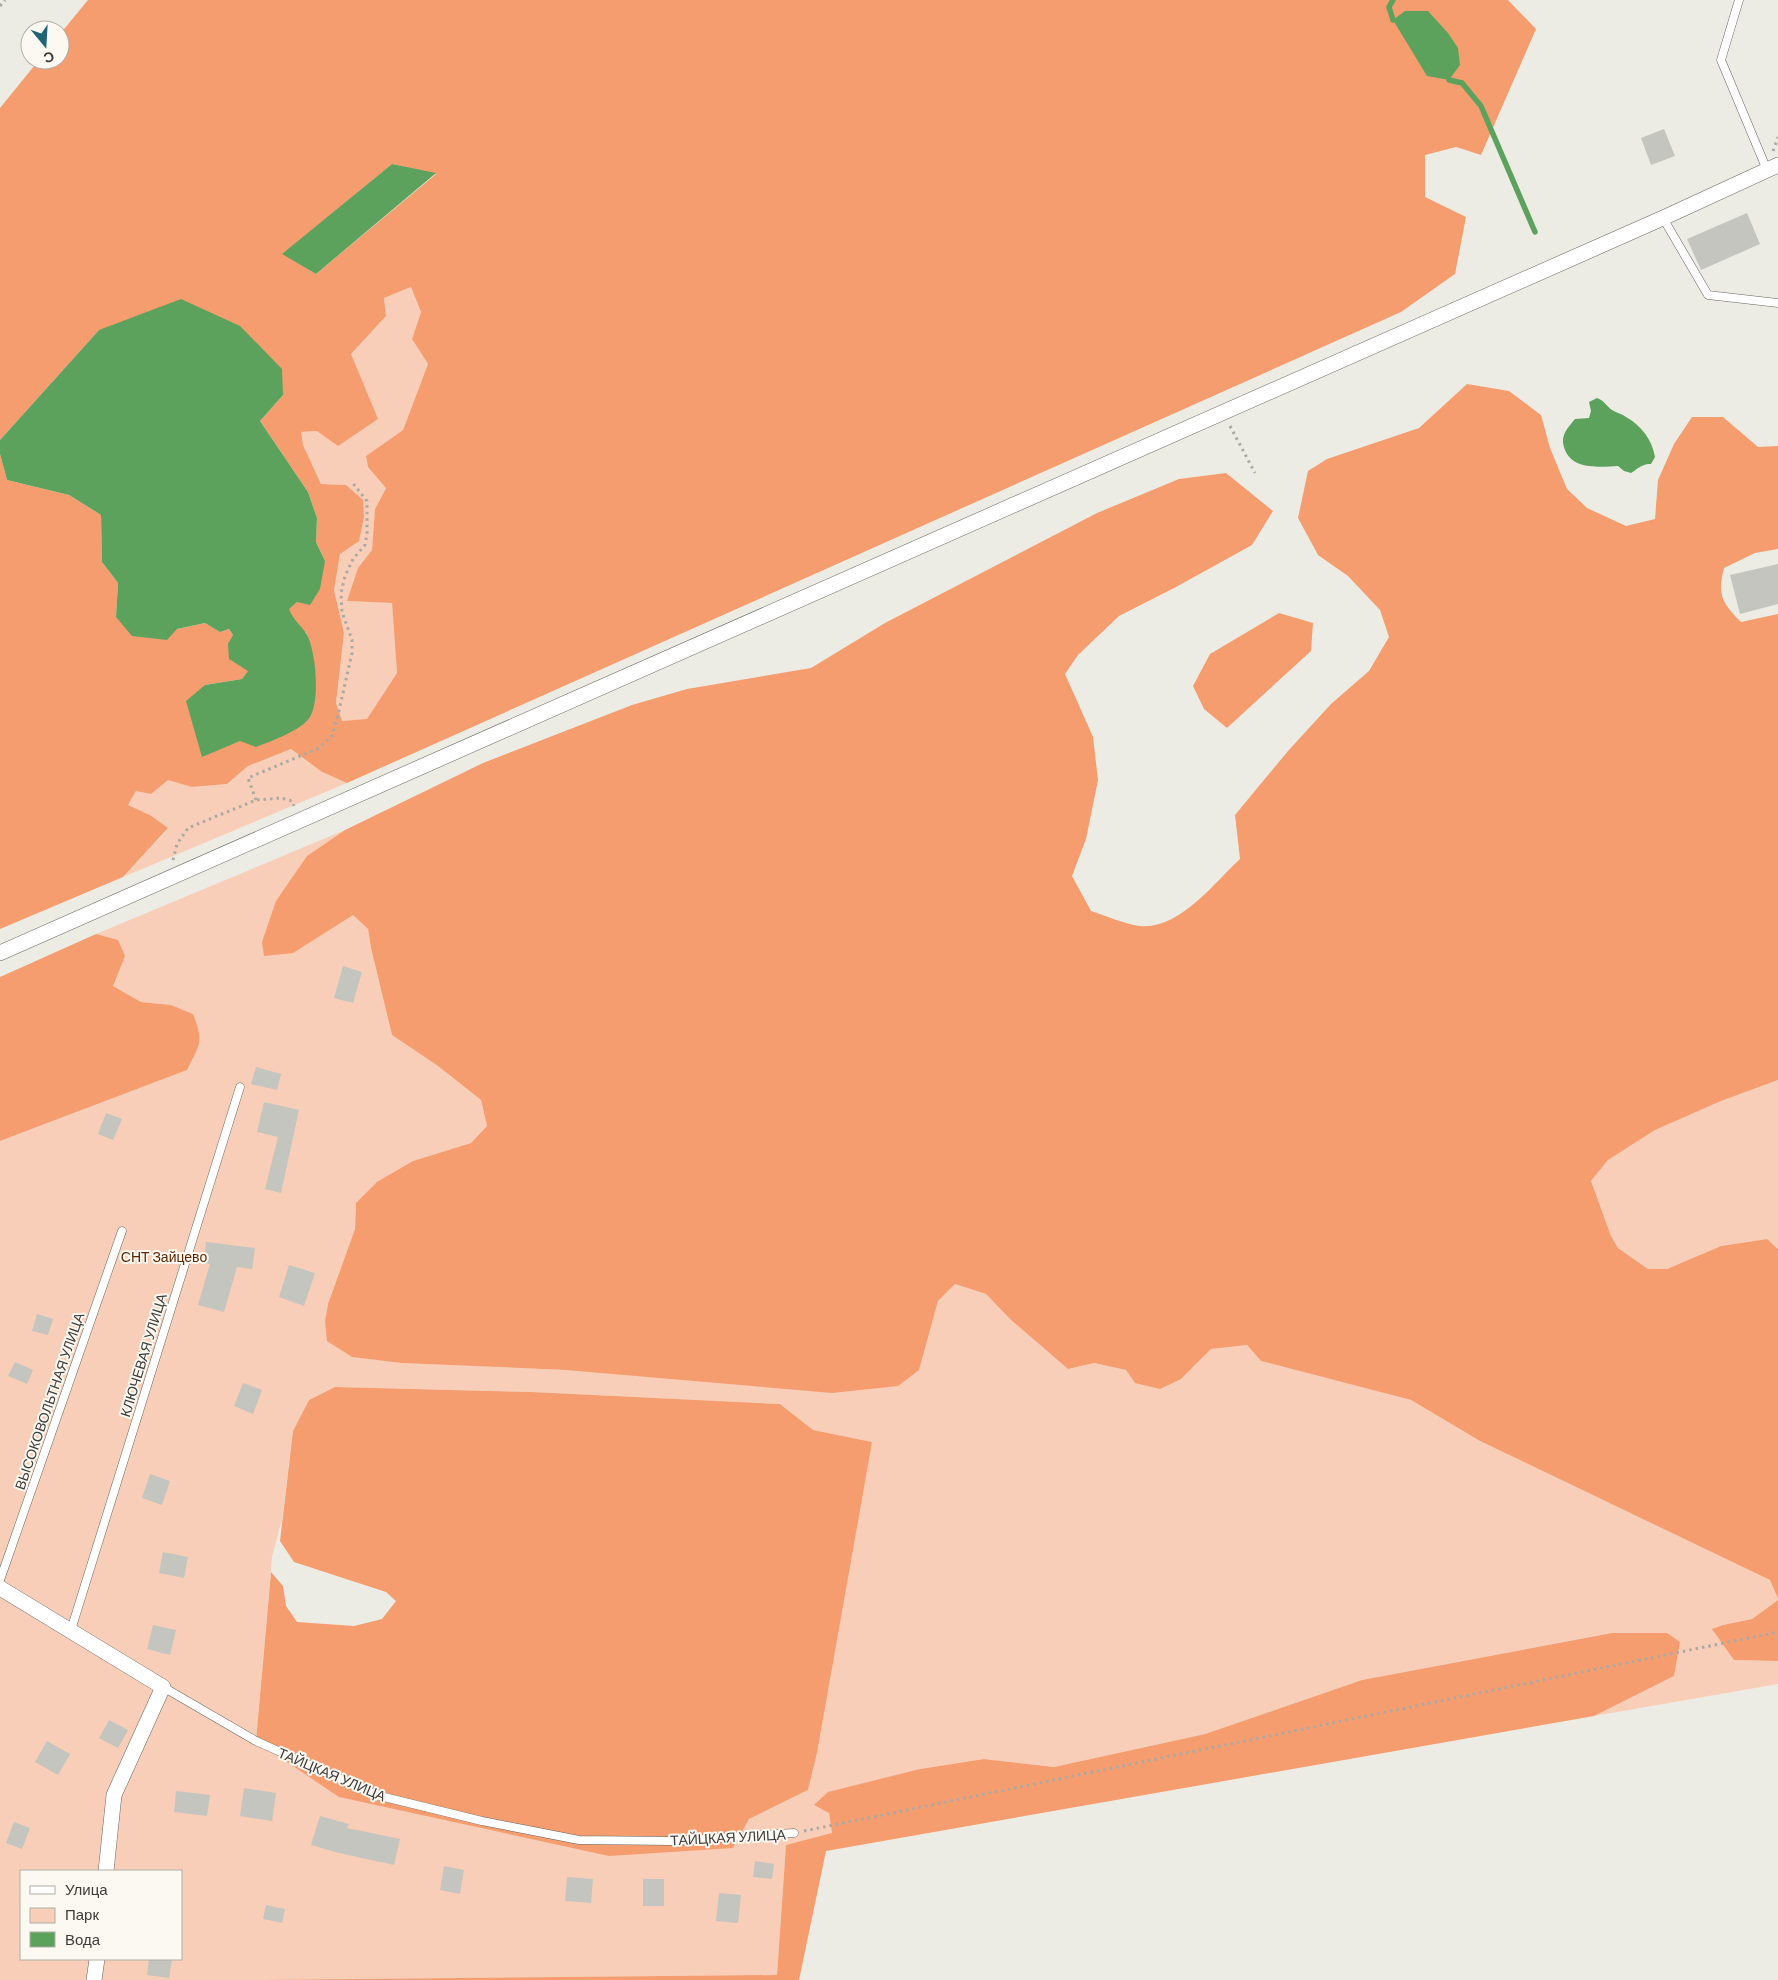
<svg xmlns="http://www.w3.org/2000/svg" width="1778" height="1980" font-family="Barlow,sans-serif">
  <rect width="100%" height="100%" fill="#edece4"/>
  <g fill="#f8ceb8" fill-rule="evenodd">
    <path d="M411,287L421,312L412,339L428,364L403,430L366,456L368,467L386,487L375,509L372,550L358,568L347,601L392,603L397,673L367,720L341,721L336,703L344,633L334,590L340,554L346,485L321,484L303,445L301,432L317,431L351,354L386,316L384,298Z"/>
    <path d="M291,749L322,772L347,783L123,877L168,829L150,815L128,805L136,791L151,794L168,779L192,787L227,784L248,766Z"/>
    <path d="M345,830L307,856L353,915L368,929L371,948L392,1035L438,1066L481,1100L487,1126L471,1143L413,1161L356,1203L355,1229L328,1304L325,1321L352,1357L401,1363L566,1370H919L938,1301L955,1284L986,1294L1010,1319L1068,1369L1094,1363L1126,1370L1135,1383L1181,1379L1211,1349L1247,1345L1261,1361L1411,1400L1480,1441L1770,1580L1778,1600L1752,1619L1723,1625L1734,1660L1778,1661V1684L1594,1716L1674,1676L1680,1642L1612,1633L1362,1680L1205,1734L1054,1767L984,1759L920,1769L829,1813L832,1834L786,1845L777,1975L248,1980H0V1141L187,1070L171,1005L141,1002L113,986L118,940L96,934ZM335,1387L532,1392L780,1404L813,1430L871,1442L817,1753L808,1790L749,1819L733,1848L256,1742L272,1557L282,1519L293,1431L309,1400ZM21,1871H181V1959H21Z"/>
    <path d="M1778,1080V1249L1767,1239L1721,1246L1667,1269H1648L1618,1248L1611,1236L1591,1181L1608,1160L1655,1130L1721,1101Z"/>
  </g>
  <g fill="#f69d6f" fill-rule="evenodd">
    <path d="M88,0H1508L1536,29L1481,155L1456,147L1425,155V197L1466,217L1455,274L1401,312L347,783L322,772L291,749L248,766L227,784L192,787L168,780L151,794L136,791L128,805L150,815L168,828L123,877L0,929V454L7,480L69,495L101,515L102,562L118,583L116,617L177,629L205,623L220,632L229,629L233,635L240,666L249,670L242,679L205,685L202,756L307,634L293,619L288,609L297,602L325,561L316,542L317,518L308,492L260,421L283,395L99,330L0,440V108L39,60H60V34ZM392,164L436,174L316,274L283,254ZM411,287L421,312L412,339L428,364L403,430L366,456L368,467L386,488L375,509L372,550L358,568L347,601L392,603L397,673L367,719L342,721L336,703L344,633L334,590L340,554L359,541L364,517L363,500L346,485L321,484L303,445L301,432L317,431L338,446L378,419L351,354L386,316L384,298Z"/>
    <path d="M1467,384L1509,391L1541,415L1550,448L1567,489L1587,508L1626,526L1655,519L1658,480L1674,444L1692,417H1723L1758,447L1778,446V549L1755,553L1724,568C1717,595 1722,603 1741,622L1778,614V1080L1721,1101L1655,1130L1608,1160L1591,1181L1611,1236L1618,1248L1648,1269H1667L1721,1246L1767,1239L1778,1249V1599L1770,1580L1480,1441L1411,1400L1261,1361L1247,1345L1211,1349L1181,1379L1160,1389L1135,1383L1126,1370L1094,1363L1068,1369L1010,1319L986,1294L955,1284L938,1301L919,1370L898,1386L832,1393L566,1370L401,1363L352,1357L327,1341L325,1321L328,1304L355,1229L356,1203L377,1182L413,1161L471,1143L487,1126L481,1100L438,1066L392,1035L371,948L368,929L353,915L293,953L264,956L262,942L276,901L307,856L345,830L483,763L632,705L687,689L811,668L885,623L1097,513L1179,479L1226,473L1273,511L1252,545L1176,587L1119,616L1078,655L1065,674L1093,737L1098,780L1086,839L1072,876L1091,911C1104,915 1127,925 1140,926C1179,930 1214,883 1240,859L1235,815L1288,751L1331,704L1369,671L1389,637L1380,610L1348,576L1318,555L1298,518L1308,471L1327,459L1419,428Z"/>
    <path d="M1279,613L1313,623L1311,651L1227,728L1204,709L1193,686L1210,654Z"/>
    <path d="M96,934L118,940L125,956L113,986L141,1002L171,1005L193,1014C204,1043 200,1043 187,1070L0,1141V977Z"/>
    <path d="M335,1387L532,1392L780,1404L813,1430L872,1442L817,1753L808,1790L749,1819L733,1848L609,1856L339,1797L256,1741L271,1572L283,1586L286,1606L297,1622L354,1626L382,1619L396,1601L386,1592L294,1562L280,1541L293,1431L309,1400Z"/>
    <path d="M1778,1600V1661L1734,1660L1712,1629L1723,1625L1752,1619Z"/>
    <path d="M1612,1633H1667L1680,1642L1674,1676L1594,1716L826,1851L799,1980H248L777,1975L786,1845L832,1833L829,1813L814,1805L828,1792L920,1769L984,1759L1054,1767L1205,1734L1362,1680Z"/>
  </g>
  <g fill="#5ca25d">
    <path d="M1405,11H1428L1448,33L1458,48L1460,65L1449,80L1427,76L1393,20Z"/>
    <path d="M392,164L436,173L316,274L282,254Z"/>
    <path d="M181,299L240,326L282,369L283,395L260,421L308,492L317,518L316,542L325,561L320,589L310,605L297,602L289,609C294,622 304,627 308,637C316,655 320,700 310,717C301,731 271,741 256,747L240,741L202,757L186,701L205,685L242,679L248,671L229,659L228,644L233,635L229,629L220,632L205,623L177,629L167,640L132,636L116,617L118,583L102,562L101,515L69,495L7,480L0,454V440L99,330Z"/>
    <path d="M1597,398C1605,401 1606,406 1612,410C1617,413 1622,414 1626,417C1642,426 1652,440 1655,457L1651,464C1643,463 1637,469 1631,473L1624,471L1618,466C1600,467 1573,470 1565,450C1563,445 1562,440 1564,435C1566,429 1572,423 1575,419L1589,418L1591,411L1589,402Z"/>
  </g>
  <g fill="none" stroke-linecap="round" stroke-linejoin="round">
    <g stroke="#5ca25d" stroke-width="5.5">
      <path d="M1393,20L1389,7L1393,0"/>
      <path d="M1449,80L1462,83L1481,106L1535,232"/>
    </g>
  </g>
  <g fill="#c3c5be">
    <path d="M1664,129L1675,156L1651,165L1641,138Z"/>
    <path d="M1747,213L1760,244L1701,270L1687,239Z"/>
    <path d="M1778,564V604L1740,614L1730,575Z"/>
    <path d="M343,966L362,972L353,1003L334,998Z"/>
    <path d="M256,1067L281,1074L277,1090L251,1084Z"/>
    <path d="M264,1102L299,1110L281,1193L265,1189L278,1137L257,1132Z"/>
    <path d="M106,1113L122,1119L113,1140L98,1134Z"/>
    <path d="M206,1242L255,1248L252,1269L237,1267L224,1312L198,1305L210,1264L204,1263Z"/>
    <path d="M289,1265L315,1273L304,1306L279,1297Z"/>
    <path d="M37,1314L53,1319L48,1335L32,1331Z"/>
    <path d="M15,1362L33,1370L27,1384L8,1376Z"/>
    <path d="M243,1383L262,1390L253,1414L234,1406Z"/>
    <path d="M150,1474L170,1481L162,1505L142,1498Z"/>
    <path d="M163,1552L188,1557L184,1578L159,1573Z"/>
    <path d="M153,1625L176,1630L170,1655L147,1649Z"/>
    <path d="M109,1720L128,1730L118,1748L99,1738Z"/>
    <path d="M47,1741L70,1754L58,1775L35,1762Z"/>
    <path d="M244,1788L276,1793L272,1821L240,1816Z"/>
    <path d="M176,1791L210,1795L207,1816L174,1812Z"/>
    <path d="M320,1816L349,1824L347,1828L400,1839L394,1865L339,1853L311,1845Z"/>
    <path d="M14,1822L30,1828L22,1849L6,1843Z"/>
    <path d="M755,1861L774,1864L772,1879L753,1877Z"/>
    <path d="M444,1866L464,1870L460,1894L440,1890Z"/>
    <path d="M567,1877L593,1879L591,1903L565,1901Z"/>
    <rect x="643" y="1879" width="21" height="27"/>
    <path d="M719,1893L741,1895L738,1923L716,1921Z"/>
    <path d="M266,1905L285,1909L282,1923L263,1919Z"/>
    <path d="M149,1959H172L169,1978L147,1975Z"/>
  </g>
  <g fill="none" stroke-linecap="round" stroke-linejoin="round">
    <g stroke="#66655f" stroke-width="9">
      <g id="service">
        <path d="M1739,0L1721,60L1767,170"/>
        <path d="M1663,218L1708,295L1778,303"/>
        <path d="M0,1580L122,1231"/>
        <path d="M71,1630L240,1087"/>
        <path d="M163,1687L256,1741L376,1795L482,1821L579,1840L672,1841L794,1833"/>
      </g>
    </g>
    <g stroke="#66655f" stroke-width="16">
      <g id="minor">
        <path d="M0,953L1663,218L1778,165"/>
        <path d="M0,1588L163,1687L114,1795L106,1871"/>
        <path d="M94,1980L97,1959"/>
      </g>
    </g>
    <g stroke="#aaa9a3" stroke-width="3" stroke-dasharray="2.5 4" stroke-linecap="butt">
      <path d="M0,6L5,0"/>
      <path d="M1773,151L1778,137"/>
      <path d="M1230,426L1255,473"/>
      <path d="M256,800L248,778L319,748L332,736L338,715L352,653V640L342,612L341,593L345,576L353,559L365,545L367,533V501L351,481"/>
      <path d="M173,860L177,844L188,828L256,800L281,798L292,801L294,806"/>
      <path d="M804,1831L1778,1632"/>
    </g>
    <use href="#service" stroke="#fff" stroke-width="8"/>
    <use href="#minor" stroke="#fff" stroke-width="15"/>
  </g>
  <g text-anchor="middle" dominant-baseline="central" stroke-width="4" stroke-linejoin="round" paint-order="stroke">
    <g font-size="14" fill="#5d2602" stroke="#fbf9f1">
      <text x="164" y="1256">СНТ Зайцево</text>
    </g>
    <g font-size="14" fill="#3d3c3a" stroke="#fbf9f1">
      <text transform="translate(143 1355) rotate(-73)">КЛЮЧЕВАЯ УЛИЦА</text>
      <text transform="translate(49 1401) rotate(-71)">ВЫСОКОВОЛЬТНАЯ УЛИЦА</text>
      <text transform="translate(332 1774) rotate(23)">ТАЙЦКАЯ УЛИЦА</text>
      <text transform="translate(728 1837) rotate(-3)">ТАЙЦКАЯ УЛИЦА</text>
    </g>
  </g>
  <rect x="20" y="1870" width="162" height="90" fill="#fbf9f1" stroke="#afada8"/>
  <rect x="30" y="1886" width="25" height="8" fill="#ffffff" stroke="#afada8"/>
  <text x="65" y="1895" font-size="15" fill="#3d3c3a">Улица</text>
  <rect x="30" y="1908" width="25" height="15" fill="#f8ceb8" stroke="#afada8"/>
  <text x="65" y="1920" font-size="15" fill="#3d3c3a">Парк</text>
  <rect x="30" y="1932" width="25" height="15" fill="#5ca25d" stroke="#afada8"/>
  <text x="65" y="1945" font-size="15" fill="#3d3c3a">Вода</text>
  <g transform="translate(45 45) rotate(162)"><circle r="24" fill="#fbf9f1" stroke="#afada8"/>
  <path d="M0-4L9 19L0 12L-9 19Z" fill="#206576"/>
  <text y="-8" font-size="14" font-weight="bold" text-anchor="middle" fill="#3d3c3a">С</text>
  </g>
</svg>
